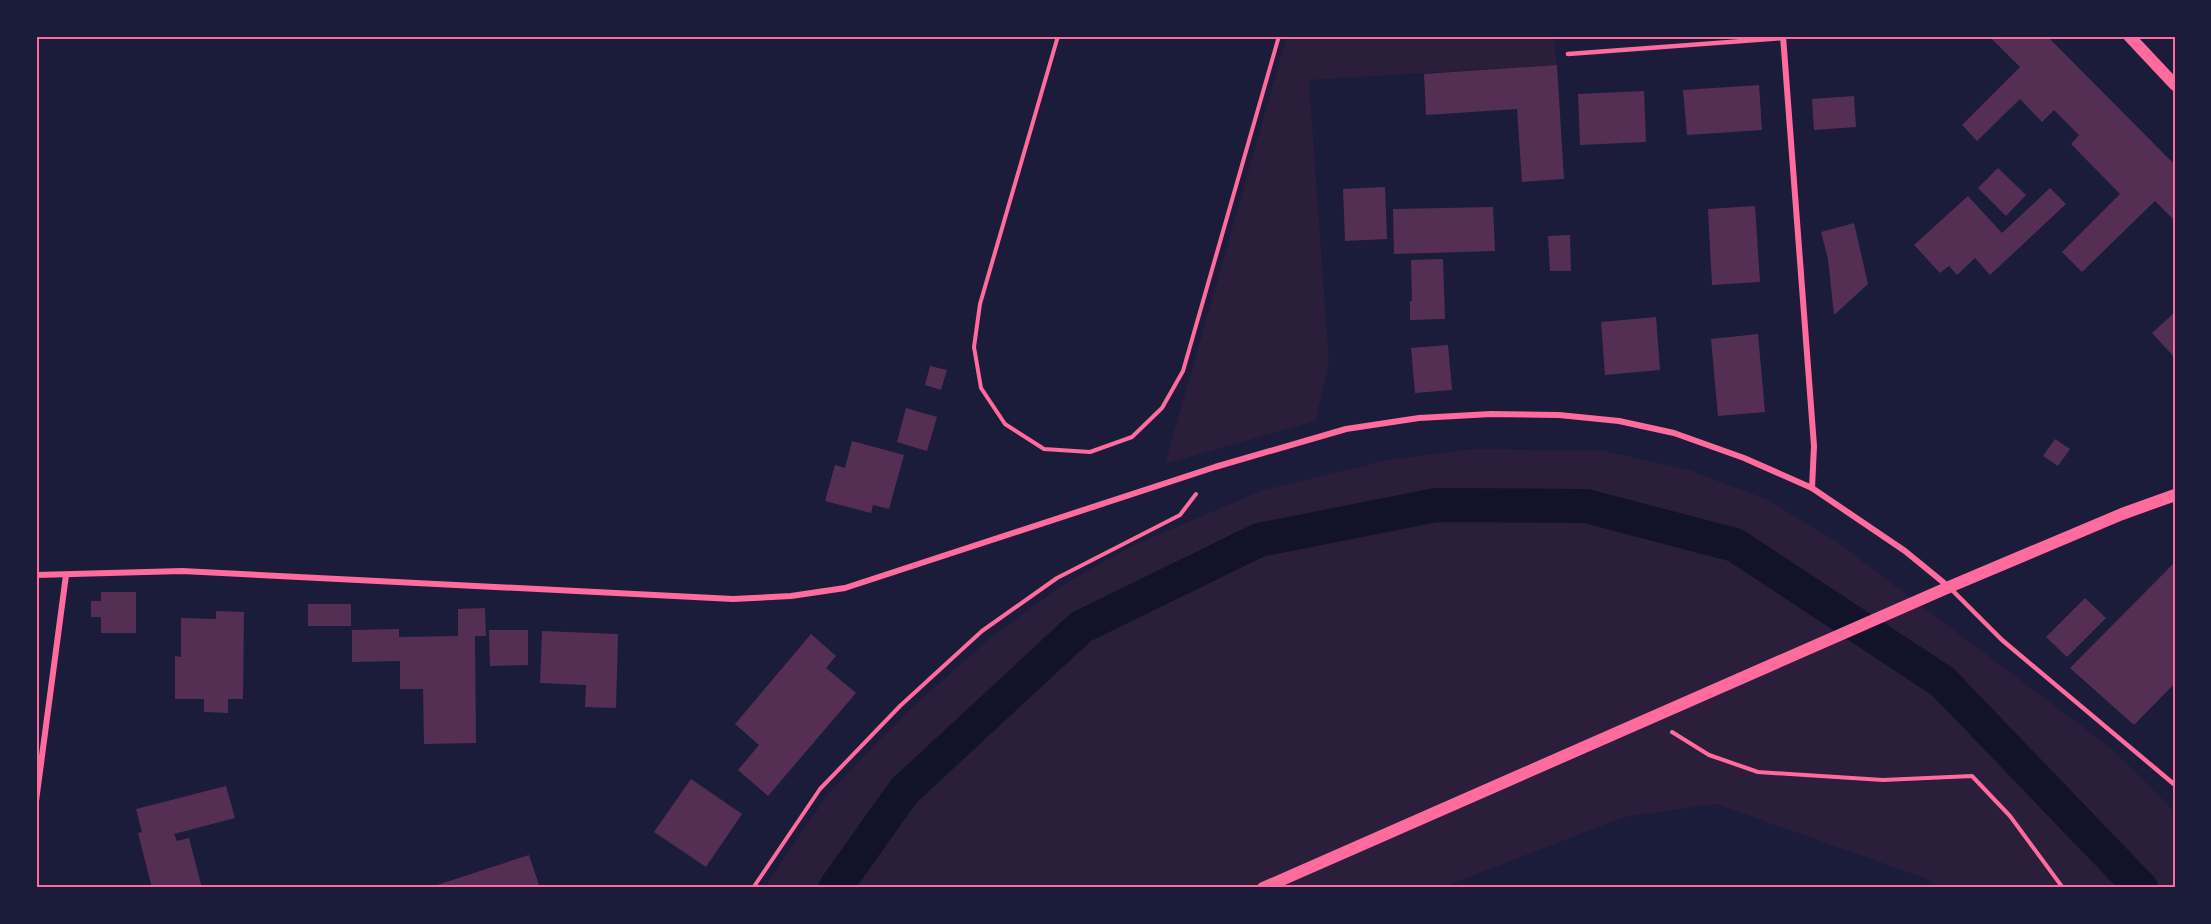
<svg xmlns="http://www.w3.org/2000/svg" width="2211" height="924" font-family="Overpass,sans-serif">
  <rect width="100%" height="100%" fill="#1b1b3a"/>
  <g fill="#2a1e3b">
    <path d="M1287,36H1578L1554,38L1557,65L1309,80L1329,363L1315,421L1165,464Z"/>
    <path d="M1473,449L1605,451L1692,471L1766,499L1837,542L2112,749L2168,805L2175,813V888H1940L1924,878L1716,804L1624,817L1441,888H764L827,795L906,713L990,638L1061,586L1132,546L1261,491L1387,460Z"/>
  </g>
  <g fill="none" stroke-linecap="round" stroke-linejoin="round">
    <path stroke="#12122b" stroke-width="34" d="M835,888L904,791L1081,627L1259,540L1436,505L1586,506L1735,545L1943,682L2141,888"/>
  </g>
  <g fill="#542f53">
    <path d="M1989,36H2047L2049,38L2175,165V221L2155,201L2082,272L2062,252L2120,194L2071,144L2079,135L2054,110L2042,122L2020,99L1977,141L1962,125L2020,67Z"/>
    <path d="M1557,65L1564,179L1522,182L1517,109L1426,115L1424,74Z"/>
    <path d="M1759,85L1762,130L1687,135L1683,90Z"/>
    <path d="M1644,91L1646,142L1580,145L1578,94Z"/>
    <path d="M1854,96L1856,127L1814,130L1812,99Z"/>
    <path d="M1998,168L2026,195L2006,216L1978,188Z"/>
    <path d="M1385,187L1387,239L1345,241L1343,189Z"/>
    <path d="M2050,188L2066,204L1990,275L1975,258L1957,275L1949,266L1940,273L1914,245L1968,196L2002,233Z"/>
    <path d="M1755,206L1760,282L1712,285L1708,209Z"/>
    <path d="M1493,207L1495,251L1394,254L1393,209Z"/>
    <path d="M1854,223L1868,284L1834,315L1828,259L1821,232Z"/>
    <path d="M1570,235L1571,271H1550L1548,236Z"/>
    <path d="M1443,259L1445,319L1410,320V301H1412L1411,260Z"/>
    <path d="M2175,312V358L2152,333Z"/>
    <path d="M1656,317L1660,370L1605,375L1601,322Z"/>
    <path d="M1758,334L1765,412L1718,416L1711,339Z"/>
    <path d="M1448,345L1452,390L1415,393L1411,348Z"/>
    <path d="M930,366L947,370L941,390L925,385Z"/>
    <path d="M906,408L937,417L927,451L897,442Z"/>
    <path d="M2055,439L2070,449L2058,466L2043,456Z"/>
    <path d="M852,441L904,455L889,509L873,505L871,513L825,501L835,465L845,468Z"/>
    <path d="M2175,562V683L2134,725L2070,668Z"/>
    <path d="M101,592H136V633H101V617H91V601H101Z"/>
    <path d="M2085,598L2106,618L2067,657L2046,637Z"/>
    <rect x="308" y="604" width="43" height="22"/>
    <path d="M485,608L486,636H475L476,743L424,744L423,689H400V661L352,662V630L399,629V637L458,636V609Z"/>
    <path d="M216,611L244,612L243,699H228V713L204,712V699H175V656L181,657V618L216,619Z"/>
    <path d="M489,630H528V665L490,666Z"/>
    <path d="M542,631L618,634L616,708L585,707L586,685L540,683Z"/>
    <path d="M811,634L836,656L826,668L856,693L768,796L738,770L759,745L735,724Z"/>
    <path d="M691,779L742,814L706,867L654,832Z"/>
    <path d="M226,786L235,818L174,834L177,841L189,838L202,888H152L138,833L142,832L136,809Z"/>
    <path d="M529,855L540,888H428Z"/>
  </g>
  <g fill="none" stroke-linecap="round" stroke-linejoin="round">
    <g stroke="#ff6b9d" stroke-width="4">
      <path d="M1058,36L980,304L974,347L981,388L1005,424L1044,449L1090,452L1132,437L1162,408L1183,371L1279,36"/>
      <path d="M1672,732L1709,755L1758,772L1883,780L1972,776L2010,816L2063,888"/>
      <path d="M753,888L820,789L900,706L982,631L1057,578L1180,515L1196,494"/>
    </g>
    <g stroke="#ff6b9d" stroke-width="4.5">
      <path d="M1568,54L1783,38"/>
      <path d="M1949,587L2002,640L2175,785"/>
    </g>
    <g stroke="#ff6b9d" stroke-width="6">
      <path d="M1783,36L1814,446L1812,488"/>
      <path d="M36,575L182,571L733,599L791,596L845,588L1215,467L1346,429L1419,418L1491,414L1559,415L1619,421L1674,433L1744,458L1812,488L1905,551L1949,587"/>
      <path d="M36,801L66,575"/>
    </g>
    <g stroke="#ff6b9d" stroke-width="12">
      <path d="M2129,36L2175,85"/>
      <path d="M1263,888L1949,587L2122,514L2175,495"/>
    </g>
  </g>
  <rect width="2211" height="924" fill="none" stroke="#1b1b3a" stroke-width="75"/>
  <rect x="38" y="38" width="2136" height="848" fill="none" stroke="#ff6b9d" stroke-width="2"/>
</svg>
